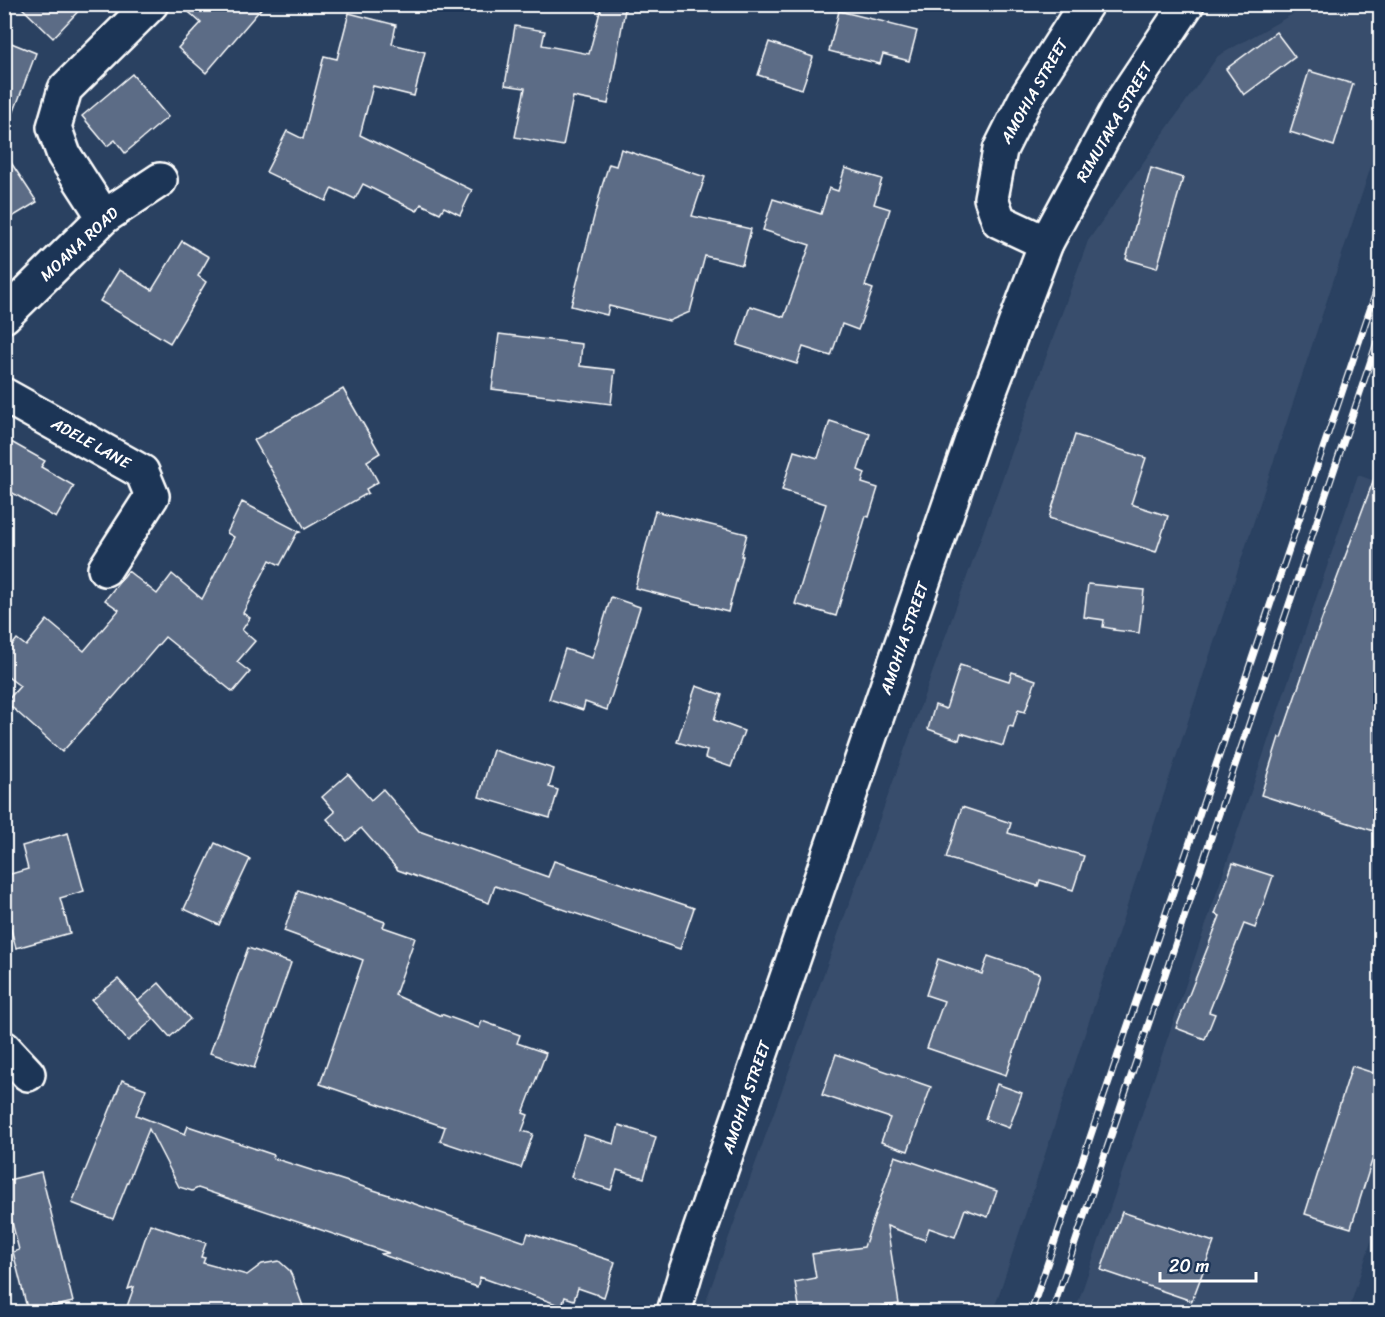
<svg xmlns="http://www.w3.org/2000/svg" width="1385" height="1317" font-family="Sriracha,sans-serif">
  <rect width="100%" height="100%" fill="#2a4161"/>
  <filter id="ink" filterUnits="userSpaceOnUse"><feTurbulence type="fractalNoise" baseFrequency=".0167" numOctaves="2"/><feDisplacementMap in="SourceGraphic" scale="12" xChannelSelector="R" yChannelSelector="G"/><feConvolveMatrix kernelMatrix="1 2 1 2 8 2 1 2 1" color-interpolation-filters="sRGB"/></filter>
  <g filter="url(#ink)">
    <g fill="#394e6c">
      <path d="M1309,5H1380V139L993,1312H702L1088,241L1218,56Z"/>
      <path d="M1358,475L1380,483V1214L1348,1312H1075Z"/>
    </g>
    <g fill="#5b6c86" stroke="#fff" stroke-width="1.5">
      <path d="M18,4H85L53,38Z"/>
      <path d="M180,4H265L206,73L178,48L201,23Z"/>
      <path d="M602,4H626L608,104L573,97L563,146L515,137L525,88L505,85L515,26L545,31L542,45L589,54Z"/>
      <path d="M839,11L889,23V24L917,31L909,61L883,54L880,64L829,51Z"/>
      <path d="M349,13L396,25L392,44L425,52L414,96L373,86L360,135L472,190L460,215L444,207L440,213L421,204L417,211L363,184L355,199L332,188L326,201L266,172L287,131L303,139L324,56L337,59Z"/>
      <path d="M1276,32L1295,57L1244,95L1226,69Z"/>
      <path d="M4,40L36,53L7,130H4Z"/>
      <path d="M769,42L813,57L802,89L758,75Z"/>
      <path d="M1309,71L1353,84L1334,146L1290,132Z"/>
      <path d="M132,74L168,117L125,153L115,140L107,146L82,116Z"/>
      <path d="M621,149L705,177L692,216L751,229L742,265L705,256L690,312L669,321L609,306L607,315L571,306L602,186L609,164L616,166Z"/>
      <path d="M4,152L37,202L4,222Z"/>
      <path d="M845,168L882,179L874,204L890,209L865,286L873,289L858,330L842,324L831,356L803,347L797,364L737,345L750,306L784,317L810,245L763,230L773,199L821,214L829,188L838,191Z"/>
      <path d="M1151,168L1183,178L1157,268L1126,259Z"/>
      <path d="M182,241L209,257L198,276L206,282L170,343L100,301L119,270L152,290Z"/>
      <path d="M499,334L582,344L580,366L615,370L611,404L492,389Z"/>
      <path d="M343,389L380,453L367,461L378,482L366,489L368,493L305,529L254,440Z"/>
      <path d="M830,421L870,434L858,470L865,473L862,483L878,488L869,517L866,516L836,616L795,604L826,504L782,490L794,451L818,458Z"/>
      <path d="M1075,435L1146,458L1131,504L1168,516L1156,552L1049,518Z"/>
      <path d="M4,438L45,461L41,467L74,486L56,518L4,488Z"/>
      <path d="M1378,468L1380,469V833L1261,795L1279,737L1281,738L1316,635Z"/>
      <path d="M242,502L300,532L297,533L280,565L270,560L243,613L250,618L242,630L255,641L237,662L250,672L233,692L165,637L112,699L111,698L62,752L6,702L20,686L4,674V655L17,639L26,646L47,620L84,651L119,610L105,600L128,571L157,594L172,574L202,599L234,537L227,533Z"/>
      <path d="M655,511L747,534L741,556H743L728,612L635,588Z"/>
      <path d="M1088,584L1144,590L1139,633L1113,630L1114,629L1103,627L1104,620L1084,617Z"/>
      <path d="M611,597L640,607L607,710L585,702L583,710L549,699L565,649L592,658Z"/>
      <path d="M960,665L1009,681L1012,672L1036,680L1025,712L1018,710L1013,727L1009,726L1003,746L961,733L959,740L928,729L935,705L946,709Z"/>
      <path d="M696,686L722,695L714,720L744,731L731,767L705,758L707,751L677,742Z"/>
      <path d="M493,750L554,769L549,787L558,790L550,818L479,797Z"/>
      <path d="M348,774L371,800L383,789L419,831L548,877L554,861L694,908L680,949L495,886L489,903L398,870L361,828L347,841L327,819L335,812L322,797Z"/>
      <path d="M962,807L1011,823L1008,833L1084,856L1073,890L1040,880L1038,886L946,858Z"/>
      <path d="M68,833L84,891L60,898L70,933L16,948L4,904V876L28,869L22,846Z"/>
      <path d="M215,843L250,859L219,925L184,909Z"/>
      <path d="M1233,863L1273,876L1255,928L1244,924L1209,1012L1215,1014L1205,1039L1176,1028L1220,916L1215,914Z"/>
      <path d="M298,890L385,922L383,927L415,938L395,995L441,1016V1014L479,1028L482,1021L520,1035L517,1043L546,1053L523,1113L528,1115L522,1131L533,1134L521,1168L440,1141L445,1127L320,1084L363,960L284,931Z"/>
      <path d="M248,948L291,963L254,1068L210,1053Z"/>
      <path d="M988,956L1040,974L1006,1075L927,1048L944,1001L926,995L938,959L982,974Z"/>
      <path d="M118,979L154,1019L128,1041L92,1000Z"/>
      <path d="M159,983L190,1019L170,1037L138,1001Z"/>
      <path d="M836,1054L931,1087L908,1151L881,1142L890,1118L822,1095Z"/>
      <path d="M1352,1066L1380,1075V1135L1351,1228L1305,1214Z"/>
      <path d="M122,1080L146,1089L136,1115L185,1134L188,1126L274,1155L273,1158L386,1194L525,1242L528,1233L615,1262L604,1297L578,1288L574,1300L565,1297L562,1306L480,1277L477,1287L380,1254L389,1253L198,1188L192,1191L179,1187L149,1129L113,1219L72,1203Z"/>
      <path d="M997,1084L1022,1093L1009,1128L985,1119Z"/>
      <path d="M619,1125L656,1137L644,1178L617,1170L611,1190L571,1177L584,1135L614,1144Z"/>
      <path d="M895,1156L997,1191L988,1217L965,1209L955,1237L929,1228L925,1240L887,1226L899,1304L841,1312H800L795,1282L816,1278L812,1254L864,1247Z"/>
      <path d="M41,1172L73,1302L52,1307L53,1312H28L13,1252L19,1250L4,1190V1181Z"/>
      <path d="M1122,1212L1214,1242L1192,1301L1101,1270Z"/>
      <path d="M150,1224L206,1243L201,1257L205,1258L203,1263L247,1275L262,1264L279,1261L289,1270L292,1276L305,1312H125L134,1287L128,1289Z"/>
    </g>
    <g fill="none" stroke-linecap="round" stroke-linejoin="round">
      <g stroke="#fff" stroke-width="38">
        <g id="minor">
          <path d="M104,217L64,155L54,127L65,89L151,4"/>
          <path d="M1046,243L999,221L991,198L1000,150L1026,98L1086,4"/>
          <path d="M4,316L104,217L160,180"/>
          <path d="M4,395L142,472L152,496L105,569"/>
          <path d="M4,1048L28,1074"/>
        </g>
      </g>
      <g stroke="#fff" stroke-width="38">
        <path id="major" d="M674,1312L686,1271L977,425L1046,243L1123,100L1187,4"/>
      </g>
      <use href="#minor" stroke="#1d3557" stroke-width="33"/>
      <use href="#major" stroke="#1d3557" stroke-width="33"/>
      <g stroke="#fff" stroke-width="7">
        <g id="rail">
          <path d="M1031,1312L1380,280"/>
          <path d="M1052,1312L1380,333"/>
        </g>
      </g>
      <use href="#rail" stroke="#1d3557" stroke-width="4.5" stroke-dasharray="14" stroke-linecap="butt"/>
    </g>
  </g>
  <g text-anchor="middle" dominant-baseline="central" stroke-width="5" stroke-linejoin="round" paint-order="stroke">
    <g font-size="16" fill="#fff" stroke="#1d3557">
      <text transform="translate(1034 91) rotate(-60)">AMOHIA STREET</text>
      <text transform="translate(1114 122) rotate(-60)">RIMUTAKA STREET</text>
      <text transform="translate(79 244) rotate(-43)">MOANA ROAD</text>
      <text transform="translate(91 443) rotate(29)">ADELE LANE</text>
      <text transform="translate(904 638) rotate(-71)">AMOHIA STREET</text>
      <text transform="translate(746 1097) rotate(-71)">AMOHIA STREET</text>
    </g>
  </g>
  <rect width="1385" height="1317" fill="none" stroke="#1d3557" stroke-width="24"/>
  <rect x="12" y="12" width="1361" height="1293" fill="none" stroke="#fff" stroke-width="2" filter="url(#ink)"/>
  <path d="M1160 1272v9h96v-9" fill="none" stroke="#ffffff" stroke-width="3"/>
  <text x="1169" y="1272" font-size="18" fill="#ffffff" stroke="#1d3557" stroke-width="4.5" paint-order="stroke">20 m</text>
</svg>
